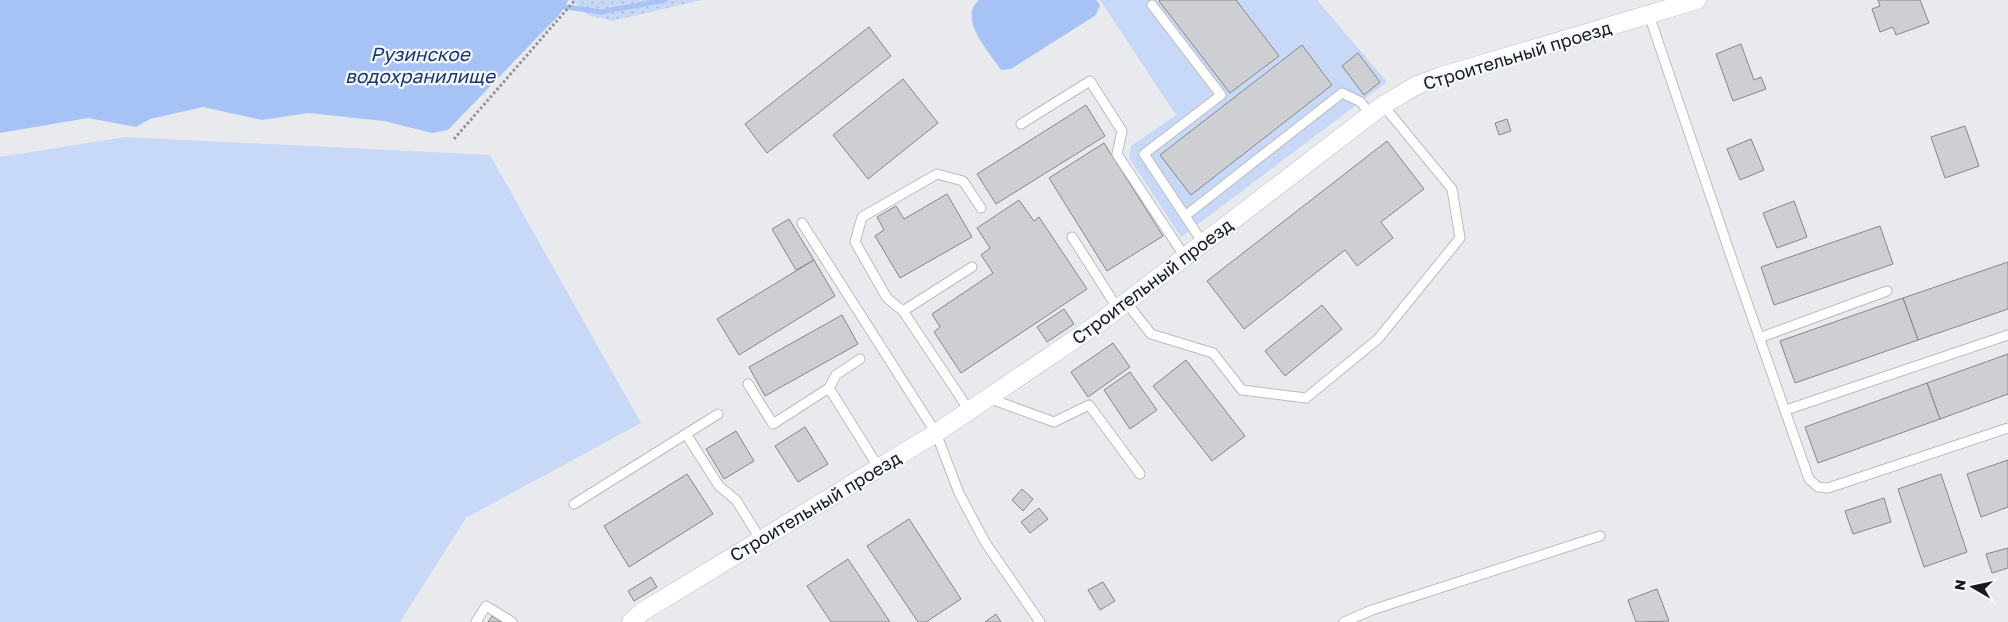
<svg xmlns="http://www.w3.org/2000/svg" width="2008" height="622" font-family="'Golos Text',sans-serif">
  <defs>
    <pattern id="grass-dots" width="8" height="8" patternUnits="userSpaceOnUse" patternTransform="scale(1.25)"><rect width="8" height="8" fill="#c8d9f8"/><path d="M2 2h.1M6 6h.1" fill="none" stroke="#abbad4" stroke-width="1.8" stroke-linecap="round"/></pattern>
  </defs>
  <rect width="100%" height="100%" fill="#e8eaee"/>
  <path fill="url(#grass-dots)" d="M572,0H702L612,21L588,15Z"/>
  <g fill="#c8d9f8">
    <path d="M1100,0H1317L1387,82L1181,237L1129,158L1131,146L1176,115Z"/>
    <path d="M125,137L490,155L641,423L466,518L400,622H0V157Z"/>
  </g>
  <g fill="#a7c3f6">
    <path d="M0,0H569L559,15L448,130L432,133L384,121L308,113L262,120L203,107L150,119L136,127L88,118L0,133Z"/>
    <path d="M979,0H1096L1100,5L1096,15L1011,69L1001,70C990,53 957,18 979,0Z"/>
  </g>
  <g fill="none" stroke-linecap="round" stroke-linejoin="round">
    <path stroke="#a7c3f6" stroke-width="5" d="M560,6L601,12L665,0"/>
  </g>
  <g fill="#cdcfd3" stroke="#848689">
    <path d="M1160,0H1236L1279,56L1230,93L1159,1Z"/>
    <path d="M1878,0H1920L1929,23L1896,35L1893,27L1880,32L1872,9L1880,6Z"/>
    <path d="M869,27L891,56L767,153L745,124Z"/>
    <path d="M1741,44L1754,80L1761,77L1766,89L1733,101L1716,54Z"/>
    <path d="M1302,45L1332,85L1191,195L1160,155Z"/>
    <path d="M1358,53L1380,82L1364,95L1342,66Z"/>
    <path d="M903,79L938,123L868,179L833,135Z"/>
    <path d="M1086,105L1105,136L996,204L977,174Z"/>
    <path d="M1507,119L1511,131L1499,135L1495,123Z"/>
    <path d="M1965,126L1979,166L1945,178L1931,137Z"/>
    <path d="M1751,139L1764,170L1740,180L1727,149Z"/>
    <path d="M1387,141L1424,189L1381,222L1393,238L1357,266L1345,250L1244,329L1207,281Z"/>
    <path d="M1104,143L1163,236L1107,271L1049,178Z"/>
    <path d="M947,194L972,237L900,278L875,236L884,230L877,217L896,206L904,219Z"/>
    <path d="M1019,200L1034,221L1039,217L1087,289L961,373L934,332L940,327L932,314L993,273L981,255L990,248L977,228Z"/>
    <path d="M1794,201L1807,237L1777,248L1763,213Z"/>
    <path d="M789,219L814,260L796,270L772,229Z"/>
    <path d="M1880,226L1893,264L1774,305L1761,267Z"/>
    <path d="M814,260L835,296L739,355L717,319Z"/>
    <path d="M2008,262V309L1918,340L1903,298Z"/>
    <path d="M1903,298L1918,340L1795,383L1780,341Z"/>
    <path d="M1322,305L1342,329L1285,376L1265,351Z"/>
    <path d="M1064,309L1074,324L1047,342L1037,327Z"/>
    <path d="M842,315L858,344L765,396L749,367Z"/>
    <path d="M1113,343L1130,367L1088,397L1071,372Z"/>
    <path d="M2008,354V394L1940,419L1927,383Z"/>
    <path d="M1186,360L1245,436L1212,461L1153,386Z"/>
    <path d="M1130,372L1157,410L1130,429L1104,390Z"/>
    <path d="M1927,383L1940,419L1818,463L1805,427Z"/>
    <path d="M805,427L828,464L798,482L775,446Z"/>
    <path d="M736,431L754,461L724,479L706,449Z"/>
    <path d="M2008,460V507L1981,517L1967,474Z"/>
    <path d="M687,474L713,514L629,567L604,526Z"/>
    <path d="M1941,474L1967,552L1924,567L1898,489Z"/>
    <path d="M1022,489L1033,499L1023,511L1012,500Z"/>
    <path d="M1884,498L1891,522L1853,534L1845,511Z"/>
    <path d="M1039,508L1048,519L1030,533L1021,522Z"/>
    <path d="M909,519L961,599L926,622H918L867,546Z"/>
    <path d="M2008,548V568L1992,573L1986,554Z"/>
    <path d="M848,559L890,622H831L807,586Z"/>
    <path d="M651,577L657,587L634,601L628,591Z"/>
    <path d="M1103,582L1115,601L1100,610L1088,590Z"/>
    <path d="M1657,589L1669,621L1636,622L1628,600Z"/>
    <path d="M996,614L1001,622H985Z"/>
    <path d="M492,616L501,622H488Z"/>
  </g>
  <g fill="none" stroke-linecap="round" stroke-linejoin="round">
    <g stroke="#babcc0" stroke-width="11">
      <g id="service">
        <path d="M1152,5L1221,95L1144,154L1203,243"/>
        <path d="M1649,15L1737,274L1809,479L1818,487L1828,488L2008,428"/>
        <path d="M1021,124L1090,81L1122,131L1117,154L1185,257"/>
        <path d="M1185,216L1342,93L1361,102L1370,115"/>
        <path d="M802,223L936,433L959,493L985,542L1040,622"/>
        <path d="M1072,237L1118,309"/>
        <path d="M1126,302L1151,334L1213,353L1242,390L1306,398L1378,339L1460,238L1452,189L1383,105"/>
        <path d="M903,311L972,267"/>
        <path d="M1759,338L1887,291"/>
        <path d="M748,384L773,424L829,388L879,468"/>
        <path d="M829,388L836,375L860,359"/>
        <path d="M988,398L1054,422L1089,405L1140,474"/>
        <path d="M969,410L903,311L887,298L855,242L862,217L937,174L963,181L981,208"/>
        <path d="M1786,410L2008,335"/>
        <path d="M686,434L718,414"/>
        <path d="M574,504L686,434L719,486L736,500L761,540"/>
        <path d="M476,622L486,606L512,622"/>
        <path d="M1344,622L1372,610L1600,536"/>
      </g>
    </g>
    <g stroke="#babcc0" stroke-width="19">
      <path id="minor" d="M631,622L642,612L936,433L1099,323L1383,105L1417,85L1442,76L1697,0"/>
    </g>
    <path stroke="#929396" stroke-width="3" stroke-dasharray="2.5 2.5" stroke-linecap="butt" d="M454,139L575,0"/>
    <use href="#service" stroke="#fff" stroke-width="9"/>
    <use href="#minor" stroke="#fff" stroke-width="18"/>
  </g>
  <g text-anchor="middle" dominant-baseline="central" stroke-width="4.5" stroke-linejoin="round" paint-order="stroke">
    <g font-size="18" fill="#191a1b" stroke="#f5f8fc">
      <text transform="translate(1517 55) rotate(-17)">Строительный проезд</text>
      <text transform="translate(1152 281) rotate(-37)">Строительный проезд</text>
      <text transform="translate(815 506) rotate(-31)">Строительный проезд</text>
    </g>
    <g font-size="19" font-style="italic" fill="#193772" stroke="#f5f8fc">
      <text x="420" y="53">Рузинское<tspan x="420" dy="22">водохранилище</tspan></text>
    </g>
  </g>
  <g transform="translate(1973 587) rotate(279)" stroke="#f5f8fc" stroke-width="4" paint-order="stroke">
  <path d="M0-4L9 19L0 12L-9 19Z" fill="#191a1b"/>
  <text y="-8" font-size="14" font-weight="bold" text-anchor="middle" fill="#191a1b">N</text>
  </g>
</svg>
